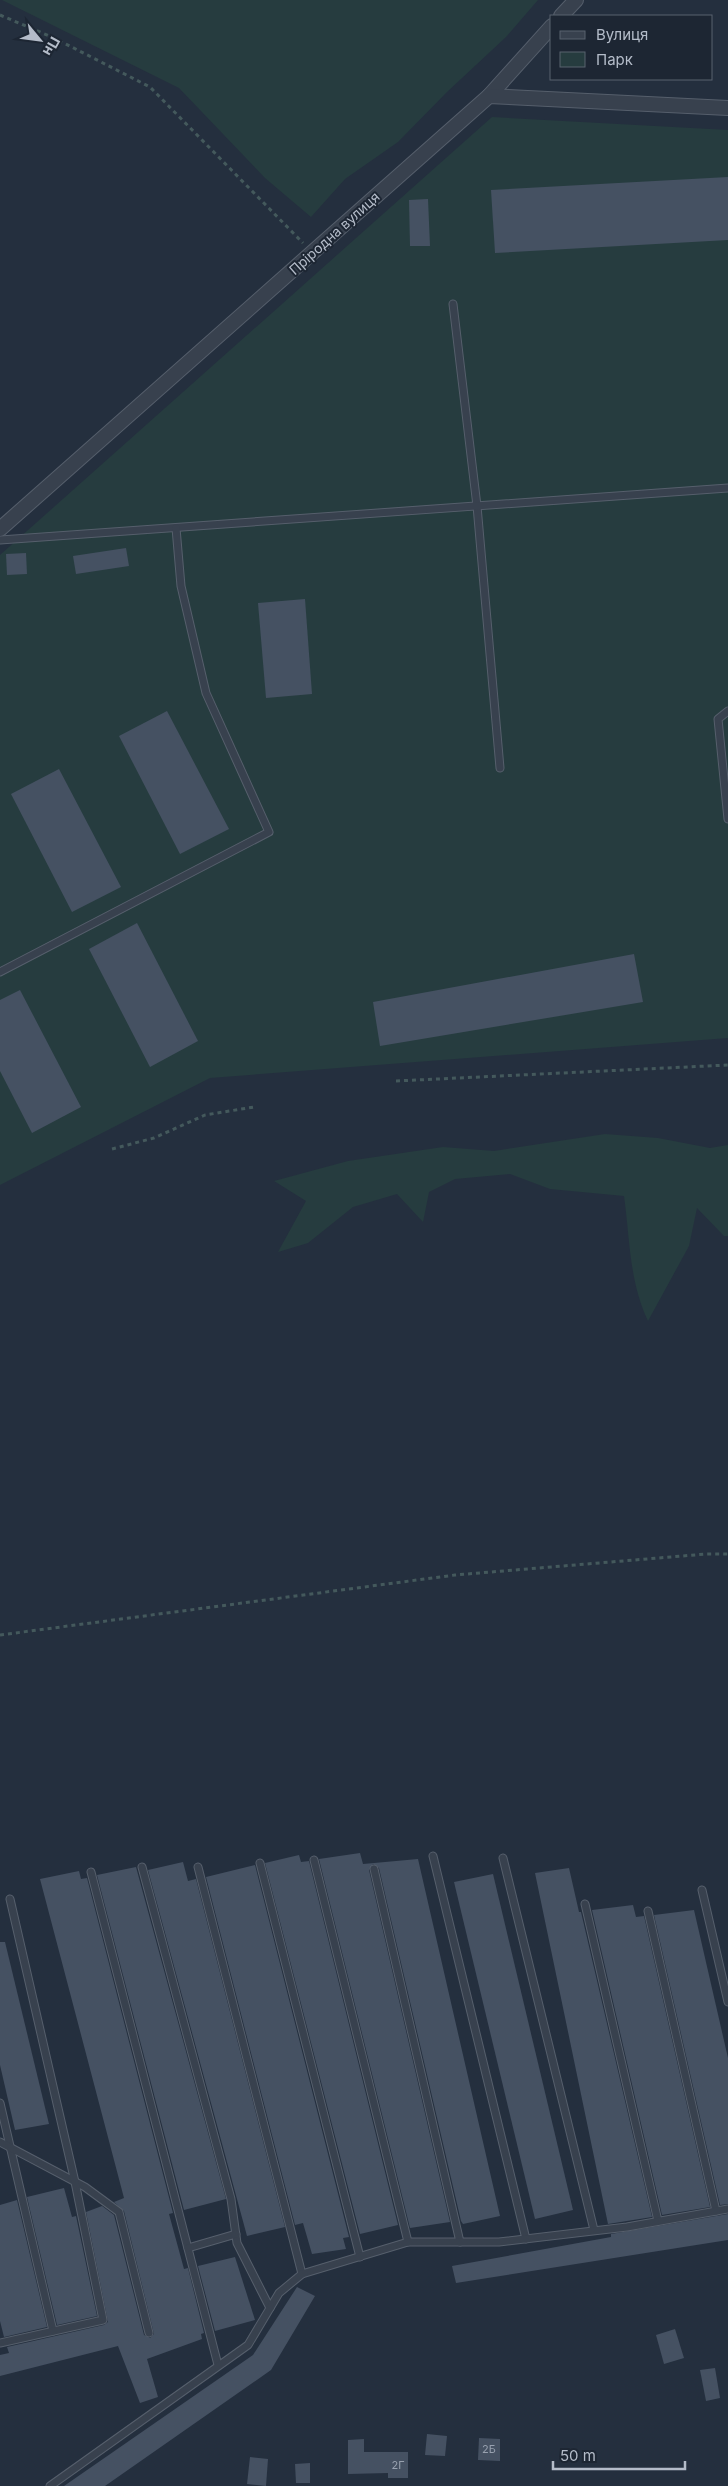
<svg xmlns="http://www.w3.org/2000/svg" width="728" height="2486" font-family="Inter,sans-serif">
  <rect width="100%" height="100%" fill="#242f3e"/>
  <g fill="#263c3f">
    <path d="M2,0H538L506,37L447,92L398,142L345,179L311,217L265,178L179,88Z"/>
    <path d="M492,117L728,130V1038L210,1078L0,1185V555Z"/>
    <path d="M605,1134L658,1138L710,1148L728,1145V1236H724L697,1208L689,1246L648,1321C629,1281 630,1239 624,1196L550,1189L510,1174L455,1179L429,1192L423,1222L397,1194L353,1207L308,1243L278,1252L306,1201L274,1181L348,1161L443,1147L494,1151Z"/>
  </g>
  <g fill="#455162">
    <path d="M728,177V240L495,253L491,190Z"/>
    <path d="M428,199L430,246H410L409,200Z"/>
    <path d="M126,548L129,566L76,574L73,556Z"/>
    <path d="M26,553L27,574L7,575L6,554Z"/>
    <path d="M305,599L312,694L266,698L258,603Z"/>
    <path d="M167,711L229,829L180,854L119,736Z"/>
    <path d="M59,769L121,887L72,912L11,794Z"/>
    <path d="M137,923L198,1041L150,1067L89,949Z"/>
    <path d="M634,954L643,1002L380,1046L373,1002Z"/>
    <path d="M20,990L81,1107L32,1133L0,1071V1000Z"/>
    <path d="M360,1853L363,1864L418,1859L500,2216L463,2224L461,2221L379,1868L373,1864L369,1870L450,2222L410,2228L319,1859Z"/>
    <path d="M299,1855L301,1862L309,1861L398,2225L360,2234L265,1863Z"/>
    <path d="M183,1862L188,1881L196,1879L285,2227L247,2236L148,1870Z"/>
    <path d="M255,1865L349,2237L343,2238L346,2249L312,2254L303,2223L295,2225L206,1877Z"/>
    <path d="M136,1867L226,2199L184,2210L97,1875Z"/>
    <path d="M569,1868L579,1912H581L652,2217L608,2224L535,1873Z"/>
    <path d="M79,1871L81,1879L87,1878L173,2213L169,2214L184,2269L188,2268L204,2333L201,2334L202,2339L147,2359L158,2397L140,2403L118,2346L0,2376V2355L9,2353L7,2347L104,2325L108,2322L86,2212L102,2206L114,2215L144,2335L150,2338L154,2334L124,2211L114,2202L124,2198L40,1879Z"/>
    <path d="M493,1874L573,2210L535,2219L454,1882Z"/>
    <path d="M633,1905L636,1917L644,1916L710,2207L662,2215L592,1910Z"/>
    <path d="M694,1910L728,2058V2204L720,2205L654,1915Z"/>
    <path d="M0,1942H5L49,2124L15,2130L0,2065Z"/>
    <path d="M64,2188L72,2217L76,2216L97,2316L57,2325L27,2197Z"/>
    <path d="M17,2200L47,2327L4,2337L0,2321V2205Z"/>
    <path d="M728,2214V2240L456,2283L452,2266L611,2237V2234Z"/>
    <path d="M235,2257L255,2320L215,2331L198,2266Z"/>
    <path d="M297,2287L315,2296L271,2370L105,2486H64L253,2355Z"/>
    <path d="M675,2329L684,2358L664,2364L656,2335Z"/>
    <path d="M715,2368L720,2398L706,2401L700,2370Z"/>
    <path d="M427,2434L447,2436L445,2456L425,2455Z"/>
    <path d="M479,2438L500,2439V2461L478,2460Z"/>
    <path d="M364,2439V2452H408V2478H388V2473L348,2474V2440Z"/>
    <path d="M250,2457L268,2459L266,2486L247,2484Z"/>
    <path d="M310,2463V2483H296L295,2464Z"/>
  </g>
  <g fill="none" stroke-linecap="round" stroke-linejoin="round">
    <g stroke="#565f6c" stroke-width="9">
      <g id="service">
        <path d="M453,304L477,506L500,768"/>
        <path d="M0,540L728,488"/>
        <path d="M728,711L718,719L728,819"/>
        <path d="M0,972L269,832L206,693L181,586L176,528"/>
        <path d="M433,1856L526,2239"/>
        <path d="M503,1858L594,2230"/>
        <path d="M314,1860L408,2242"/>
        <path d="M260,1863L360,2257"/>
        <path d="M142,1867L231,2199L237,2243L270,2308"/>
        <path d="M198,1867L302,2274"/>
        <path d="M374,1869L460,2242"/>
        <path d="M91,1872L218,2365"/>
        <path d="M702,1890L728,2002"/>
        <path d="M585,1904L658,2221"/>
        <path d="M648,1911L716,2211"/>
        <path d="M0,2103L53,2331"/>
        <path d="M0,2142L85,2187L119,2212L149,2333"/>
        <path d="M188,2248L236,2234"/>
        <path d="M0,2343L103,2320L75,2182L10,1899"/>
        <path d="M50,2486L248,2345L279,2293L302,2274L408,2242H499L627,2227L728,2209"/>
      </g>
    </g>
    <g stroke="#565f6c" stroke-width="16">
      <g id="minor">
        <path d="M561,16L576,0"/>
        <path d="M489,96L552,26"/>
        <path d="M0,529L489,96L728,108"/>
      </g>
    </g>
    <g stroke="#44595c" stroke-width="3" stroke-dasharray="4 4" stroke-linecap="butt">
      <path d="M0,15L54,38L150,87L303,243"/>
      <path d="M396,1081L728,1065"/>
      <path d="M112,1149L154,1138L205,1115L254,1107"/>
      <path d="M0,1635L455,1575L706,1554H728"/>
    </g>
    <use href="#service" stroke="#38414e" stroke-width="7"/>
    <use href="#minor" stroke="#38414e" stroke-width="14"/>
  </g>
  <g text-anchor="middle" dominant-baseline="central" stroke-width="4" stroke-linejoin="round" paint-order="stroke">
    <g font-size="11" fill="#98a1af">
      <text x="489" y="2449">2Б</text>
      <text x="398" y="2465">2Г</text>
    </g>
    <g font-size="14" fill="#b4bcc9" stroke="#1d2633">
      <text transform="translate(334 233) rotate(-42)">Пріродна вулиця</text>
    </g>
  </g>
  <rect x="550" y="15" width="162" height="65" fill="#1d2633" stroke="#59626f"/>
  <rect x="560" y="31" width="25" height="8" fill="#38414e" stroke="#59626f"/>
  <text x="596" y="40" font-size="15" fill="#b4bcc9">Вулиця</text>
  <rect x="560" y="52" width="25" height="15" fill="#263c3f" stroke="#59626f"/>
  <text x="596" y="65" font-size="15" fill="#b4bcc9">Парк</text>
  <g transform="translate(40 40) rotate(119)" stroke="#1d2633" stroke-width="4" paint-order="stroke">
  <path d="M0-4L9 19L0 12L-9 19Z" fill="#b4bcc9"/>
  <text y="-8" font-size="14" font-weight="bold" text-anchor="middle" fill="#b4bcc9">Пн</text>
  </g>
  <path d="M553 2461v8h132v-8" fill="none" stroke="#b4bcc9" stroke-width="2.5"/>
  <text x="560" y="2461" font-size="15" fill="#b4bcc9" stroke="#1d2633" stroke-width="4" paint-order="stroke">50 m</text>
</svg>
